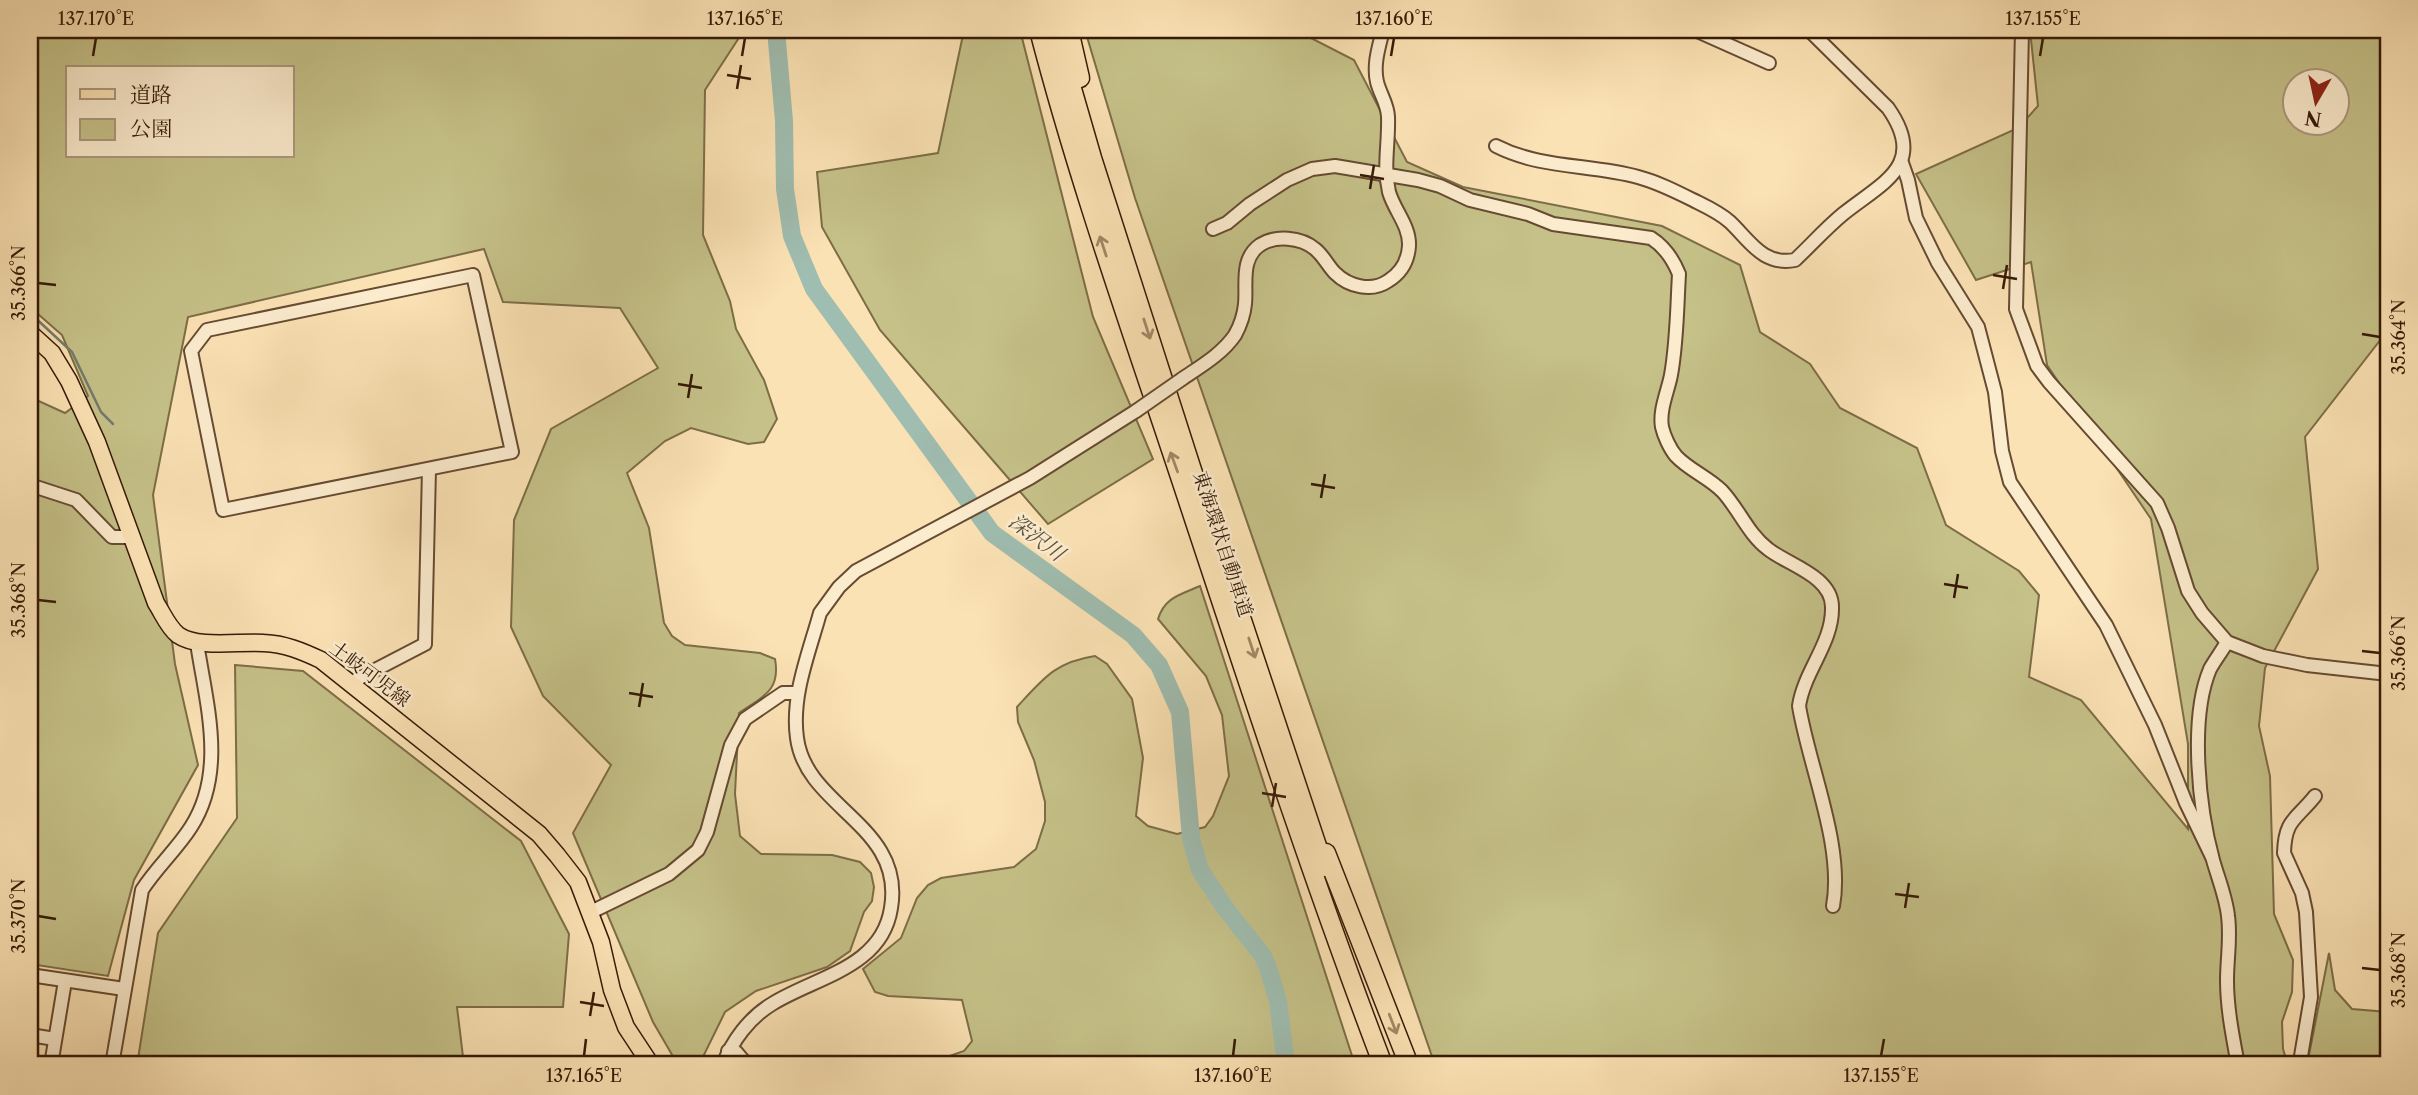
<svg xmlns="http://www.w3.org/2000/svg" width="2418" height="1095" font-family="'Libre Caslon Text','Noto Serif JP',serif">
  <rect width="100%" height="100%" fill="#fbe2b4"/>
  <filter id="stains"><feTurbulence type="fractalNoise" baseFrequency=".00286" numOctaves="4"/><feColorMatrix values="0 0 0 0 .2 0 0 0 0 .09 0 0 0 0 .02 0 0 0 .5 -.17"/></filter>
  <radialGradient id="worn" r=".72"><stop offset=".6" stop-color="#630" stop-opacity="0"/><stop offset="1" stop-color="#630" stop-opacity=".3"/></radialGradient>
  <g fill="#c5c188" stroke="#7d6d47" stroke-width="2" fill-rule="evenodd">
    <path d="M30,30H744L705,90L703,235L730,301L736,329L764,380L777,419L764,442L748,444L691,428L665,441L627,473L649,528L664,623L672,636L685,645L760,653L775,659C781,691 762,697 739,713L735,794L740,836L761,854L832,855L860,862L871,873L874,887L872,901L864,912L850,951L827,967L756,991L725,1012L699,1065H678L653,1022L573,833L611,765L543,696L511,627L514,520L551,429L658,368L620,308L503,302L484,249L188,317L153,495L175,664L198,765L134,880L108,976L30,964V397L65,413L88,396L62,335L30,307ZM68,68H292V156H68Z"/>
    <path d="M964,30H1020L1093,317L1153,459L1048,524L880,330L822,227L817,172L938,153Z"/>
    <path d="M1085,30H1303L1305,35L1354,60L1407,162L1463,187L1662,226L1740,265L1760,332L1810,364L1840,408L1917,448L1946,525L2019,571L2039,595L2029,677L2081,700L2188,829V744L2151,519L2047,365L2031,262L1976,280L1916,174L2018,128L2038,106L2030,30H2388V335L2385,334L2305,437L2318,569L2265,668L2259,726L2270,776L2274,914L2293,960L2292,992L2282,1022L2283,1049L2288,1065H1679L1677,1060L1582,1065H1435L1135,198ZM2296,80H2338V122H2296Z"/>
    <path d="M1200,586L1355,1065H924L964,1051L972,1041L962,1000L888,996L875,992L863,969L901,938L917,898L928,885L941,878L1014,867L1036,849L1045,821V802L1034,760L1018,722L1017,707C1043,679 1055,662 1095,656L1107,664L1132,699L1143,758L1136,816L1148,826L1177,834L1205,827L1213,816L1229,776L1222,715L1206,676L1158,619C1165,597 1180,595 1200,586Z"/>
    <path d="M235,665L303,671L521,841L569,934L563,1007H457L464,1065H137L158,933L237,818Z"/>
    <path d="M2329,953L2335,990L2352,1009L2388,1012V1065H2307Z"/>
  </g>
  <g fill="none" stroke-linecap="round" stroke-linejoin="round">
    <path stroke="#757b6c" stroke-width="2.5" d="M30,313L72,352L101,412L113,424"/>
    <path stroke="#9fbdb0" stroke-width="18" d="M776,30L784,121L785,189L792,236L814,289L992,533L1133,635L1159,665L1180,712L1191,838L1200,870L1225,908L1263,956L1269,971L1278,1001L1286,1065"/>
    <g stroke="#664b32" stroke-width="16">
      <g id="minor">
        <path d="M1695,30L1769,63"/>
        <path d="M2022,30L2016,309L2037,366L2049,382L2157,503L2168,528L2188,591L2202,613L2227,642L2263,656L2307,665L2388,674"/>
        <path d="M1496,146C1541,169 1591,164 1638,177C1657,182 1675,191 1693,200C1705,206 1719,212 1730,222C1750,241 1763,266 1795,260C1811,245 1826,228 1843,214C1883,182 1928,165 1888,108L1809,30"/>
        <path d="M1902,163L1908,180L1916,218L1938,263L1978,327L1995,392L2002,451L2010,482L2106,625L2155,725L2186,803L2212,857"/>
        <path d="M1213,229L1227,223L1250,204L1287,180L1312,169L1335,166L1418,180L1440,186L1470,200L1528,214L1553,224L1651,238C1665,247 1673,259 1679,274C1677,308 1677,342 1671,375C1668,391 1659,410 1662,427C1664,436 1670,449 1676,456C1689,470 1708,477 1722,491C1739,509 1748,534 1768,549C1788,565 1832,576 1832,607C1833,643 1804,671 1799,706C1809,767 1844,846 1833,906"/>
        <path d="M473,275L512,452L223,510L191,351L207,330Z"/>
        <path d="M1182,379C1201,366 1222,354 1235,335C1240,326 1244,314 1245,304C1247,284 1240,259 1260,245C1275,235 1301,237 1315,249C1323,255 1328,266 1335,273C1349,287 1372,292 1388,281C1401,273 1408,261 1409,246C1410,226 1394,210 1389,192C1383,166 1389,143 1388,117C1388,105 1380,94 1377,82C1373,64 1379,47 1383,30"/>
        <path d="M30,485L76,500L112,537H132"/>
        <path d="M2227,642C2222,651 2215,660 2210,669C2189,719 2199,809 2213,860C2218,878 2226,897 2228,916C2231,938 2227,959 2227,980C2227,1009 2233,1038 2238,1065"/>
        <path d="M350,683L425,644L429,469"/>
        <path d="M591,912L669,874L698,850L707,832L731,745L745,719L783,693H798"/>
        <path d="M30,975L124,989"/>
        <path d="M30,1035L55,1039"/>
        <path d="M728,1051L736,1052L747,1065"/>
        <path d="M51,1065L65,981"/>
        <path d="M112,1065L142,890C157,867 177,849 191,827C227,771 206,703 197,643"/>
        <path d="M723,1065C732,1041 749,1018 772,1004C815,977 882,968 891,908C905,825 806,808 797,738C791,696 809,653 820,613L839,587L856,571L1030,478L1136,411"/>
        <path d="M2303,1065L2301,1056L2311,997L2306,912L2302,893L2284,853C2285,819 2296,820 2315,796"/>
      </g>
    </g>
    <g stroke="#351906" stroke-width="19">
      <path id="major" d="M30,333L52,353L69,381L97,442L156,603C163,614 168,627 178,635C198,649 240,641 264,643C285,644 302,651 321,660L539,834L557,855L578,882L601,942L612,990L626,1027L651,1065"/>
    </g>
    <g stroke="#351906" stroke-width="21">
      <g id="highway">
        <path d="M1039,30C1082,195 1140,354 1193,516C1254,700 1314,884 1383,1065"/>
        <path d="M1055,30L1092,158L1191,467L1324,867"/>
        <path d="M1069,30L1080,78"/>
        <path d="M1326,853L1409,1065"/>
      </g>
    </g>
    <use href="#minor" stroke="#fcecce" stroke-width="12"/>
    <use href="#major" stroke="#fbe2b4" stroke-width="16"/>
    <use href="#highway" stroke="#fbe2b4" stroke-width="18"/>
    <g stroke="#664b32" stroke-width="16" stroke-linecap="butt">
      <path id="minor-bridge" d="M1136,411L1182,379"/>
    </g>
    <use href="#minor-bridge" stroke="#fcecce" stroke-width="12"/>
  </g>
  <defs><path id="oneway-shaft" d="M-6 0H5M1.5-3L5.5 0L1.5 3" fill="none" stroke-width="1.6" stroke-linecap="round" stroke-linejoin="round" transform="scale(1.75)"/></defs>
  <g stroke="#a28866">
    <use href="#oneway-shaft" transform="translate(1103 246) rotate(-108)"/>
    <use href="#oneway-shaft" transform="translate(1147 329) rotate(72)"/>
    <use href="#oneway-shaft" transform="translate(1174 462) rotate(-110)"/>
    <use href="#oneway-shaft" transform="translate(1252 648) rotate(72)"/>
    <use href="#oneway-shaft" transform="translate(1393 1024) rotate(69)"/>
  </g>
  <path fill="none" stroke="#351906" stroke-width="2.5" d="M93,56L96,38M742,56L745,38M1391,56L1394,38M2040,56L2043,38M727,75L751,79M737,89L741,65M1360,175L1384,179M1370,189L1374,165M1993,275L2017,279M38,283L56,285M2003,289L2007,265M2362,334L2380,337M678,384L702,388M688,398L692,374M1311,484L1335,488M1321,498L1325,474M1944,584L1968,588M1954,598L1958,574M38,600L56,602M2362,651L2380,653M629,693L653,697M639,707L643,683M1262,793L1286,797M1272,807L1276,783M1895,894L1919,897M1905,908L1909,883M38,916L56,919M2362,968L2380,970M580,1002L604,1006M590,1016L594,992M584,1056L586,1039M1233,1056L1235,1039M1881,1056L1884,1039"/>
  <g text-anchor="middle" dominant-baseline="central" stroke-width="5" stroke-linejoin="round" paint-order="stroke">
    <g font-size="19" fill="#351906" stroke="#fcecce">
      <text transform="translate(1223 544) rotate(72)">東海環状自動車道</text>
      <text transform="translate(370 674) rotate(37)">土岐可児線</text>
    </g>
    <g font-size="21" font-style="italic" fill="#5a5242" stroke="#fcecce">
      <text transform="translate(1037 537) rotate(37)">深沢川</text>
    </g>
  </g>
  <rect width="2418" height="1095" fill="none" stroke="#fbe2b4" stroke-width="77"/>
  <rect x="66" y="66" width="228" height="91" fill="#fcecce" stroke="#ac987e" stroke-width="2"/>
  <rect x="80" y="89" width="35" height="10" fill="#fbe2b4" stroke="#ac987e" stroke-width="2"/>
  <text x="130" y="102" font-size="21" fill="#351906">道路</text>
  <rect x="80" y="119" width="35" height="21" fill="#c5c188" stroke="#ac987e" stroke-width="2"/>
  <text x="130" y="136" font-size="21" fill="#351906">公園</text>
  <g transform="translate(2316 102) rotate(189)"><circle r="33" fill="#fcecce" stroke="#ac987e" stroke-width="2"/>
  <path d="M0-5L12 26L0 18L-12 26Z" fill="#8f2418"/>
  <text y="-10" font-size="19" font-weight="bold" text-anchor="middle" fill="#351906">N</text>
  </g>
  <rect x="38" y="38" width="2342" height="1018" fill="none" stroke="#351906" stroke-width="2.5"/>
  <g font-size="18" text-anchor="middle" fill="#351906">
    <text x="96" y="25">137.170°E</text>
    <text x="745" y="25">137.165°E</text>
    <text x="1394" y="25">137.160°E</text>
    <text x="2043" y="25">137.155°E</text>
    <text transform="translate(19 283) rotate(-90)" y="6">35.366°N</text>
    <text transform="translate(2399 337) rotate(-90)" y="6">35.364°N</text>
    <text transform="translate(19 600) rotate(-90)" y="6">35.368°N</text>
    <text transform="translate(2399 653) rotate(-90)" y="6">35.366°N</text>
    <text transform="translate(19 916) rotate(-90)" y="6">35.370°N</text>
    <text transform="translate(2399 970) rotate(-90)" y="6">35.368°N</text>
    <text x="584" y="1082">137.165°E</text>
    <text x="1233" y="1082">137.160°E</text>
    <text x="1881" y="1082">137.155°E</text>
  </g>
  <rect width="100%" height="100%" filter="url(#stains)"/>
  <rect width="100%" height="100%" fill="url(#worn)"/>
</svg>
